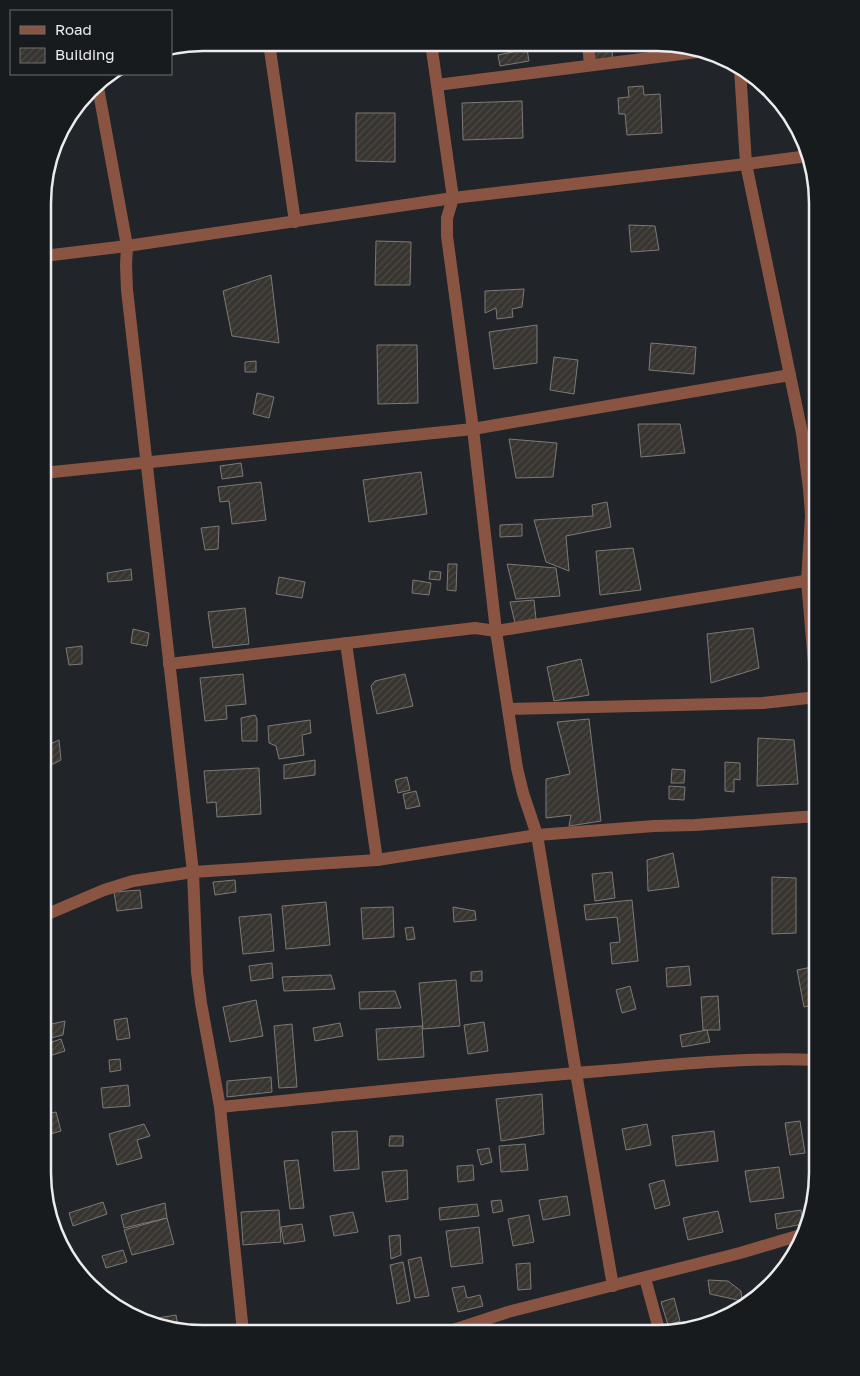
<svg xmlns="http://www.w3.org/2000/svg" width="860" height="1376" font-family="'Golos Text',sans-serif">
  <defs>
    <pattern id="building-hatch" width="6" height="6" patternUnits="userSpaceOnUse" patternTransform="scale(1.25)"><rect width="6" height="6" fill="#383531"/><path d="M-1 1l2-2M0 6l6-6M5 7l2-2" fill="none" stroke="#4b4945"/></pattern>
  </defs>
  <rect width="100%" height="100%" fill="#212428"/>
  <g fill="url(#building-hatch)" stroke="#7d7a76">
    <path d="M511,43H526L529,61L500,66L498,55L513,52Z"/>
    <path d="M590,44H611L613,59L593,62Z"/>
    <path d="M643,86L644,95L660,94L662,133L627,135L625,114H619L618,98L629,97L628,87Z"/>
    <path d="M522,101L523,138L463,140L462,103Z"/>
    <path d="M356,113H395V162L356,161Z"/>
    <path d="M629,225L655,226L659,250L631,252Z"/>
    <path d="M376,241L411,242L410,285H375Z"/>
    <path d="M810,248L817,249V268L812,267Z"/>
    <path d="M271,275L279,343L232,336L223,291Z"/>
    <path d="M524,289L522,307L512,309L513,317L497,319L496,308L485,313V291Z"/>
    <path d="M537,325V363L494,369L489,332Z"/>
    <path d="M651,343L696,347L694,374L649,370Z"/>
    <path d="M377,345H417L418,403L378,404Z"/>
    <path d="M554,357L578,360L574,394L550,390Z"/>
    <path d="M256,361V372H245V362Z"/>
    <path d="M257,393L274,397L269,418L253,414Z"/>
    <path d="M638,424H680L685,453L641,457Z"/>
    <path d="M509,439L557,443L553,477L516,478Z"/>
    <path d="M241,463L243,476L222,479L220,466Z"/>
    <path d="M421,472L427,514L369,522L363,480Z"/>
    <path d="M261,482L266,520L232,524L229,501L220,502L218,487Z"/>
    <path d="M607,502L611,527L566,536L569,571L546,562L534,520L593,516L592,505Z"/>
    <path d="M522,524V536L500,537V525Z"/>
    <path d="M219,526L218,549L205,550L201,528Z"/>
    <path d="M633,548L641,590L600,595L596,551Z"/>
    <path d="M448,564H457L456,591L447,590Z"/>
    <path d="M507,564L556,568L560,596L516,599Z"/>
    <path d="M131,569L132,580L108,582L107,573Z"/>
    <path d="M430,571L441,572L440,580L429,579Z"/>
    <path d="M279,577L305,582L302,598L276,594Z"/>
    <path d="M413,580L431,583L429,595L412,593Z"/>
    <path d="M43,586H47L51,608H43Z"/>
    <path d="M534,600L536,619L515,623L510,602Z"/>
    <path d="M245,608L249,644L213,648L208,612Z"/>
    <path d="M753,628L759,668L711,683L707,634Z"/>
    <path d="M133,629L149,633L147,646L131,643Z"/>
    <path d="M82,646V664L69,665L66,648Z"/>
    <path d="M581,659L589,695L554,701L547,667Z"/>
    <path d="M243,674L246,704L226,706L227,719L205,721L200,678Z"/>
    <path d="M405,674L413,706L377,714L371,686L375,681Z"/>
    <path d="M255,715L257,719V741H242L241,718Z"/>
    <path d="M589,719L601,821L569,826L571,815L546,818V779L570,774L557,722Z"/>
    <path d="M310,720L311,733L302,735L304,755L279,759L276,746L269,743L268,726Z"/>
    <path d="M758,738L794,740L798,784L757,786Z"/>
    <path d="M59,740L61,760L49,766L46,746Z"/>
    <path d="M315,760V775L284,779V765Z"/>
    <path d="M725,762L740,763V780L734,779V792L725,791Z"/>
    <path d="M259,768L261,814L217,817L216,802L207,803L204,771Z"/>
    <path d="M672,769L685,770L684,783H671Z"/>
    <path d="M407,777L410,790L398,793L395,780Z"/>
    <path d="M669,786L685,787L684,800L669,799Z"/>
    <path d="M416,791L420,806L406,809L403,794Z"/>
    <path d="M673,853L679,887L648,891L647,860Z"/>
    <path d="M612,872L615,898L595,901L592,874Z"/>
    <path d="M772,877L796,878V933L772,934Z"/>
    <path d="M235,880L236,892L215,895L213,882Z"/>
    <path d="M140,890L142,908L117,911L114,892Z"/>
    <path d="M632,900L638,961L612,964L610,943L620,942L617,917L586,920L584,905Z"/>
    <path d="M326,902L330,945L286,949L282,906Z"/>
    <path d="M393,907L394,937L363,939L361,908Z"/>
    <path d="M453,907L475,911L476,920L454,922Z"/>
    <path d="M271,914L274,951L243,954L239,917Z"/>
    <path d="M413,927L415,939L407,940L405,928Z"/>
    <path d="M272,963L273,978L251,981L249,966Z"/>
    <path d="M689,966L691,985L667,987L666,968Z"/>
    <path d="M812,967L817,993V1004L804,1007L797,970Z"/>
    <path d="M482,971V981H471V972Z"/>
    <path d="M331,975L335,989L284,991L282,977Z"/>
    <path d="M456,980L460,1026L423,1029L419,983Z"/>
    <path d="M630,986L636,1009L622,1013L616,990Z"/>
    <path d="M395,991L401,1008L360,1009L359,992Z"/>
    <path d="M718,996L720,1030H703L701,997Z"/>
    <path d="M256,1000L263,1036L230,1042L223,1007Z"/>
    <path d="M127,1018L130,1038L117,1040L114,1020Z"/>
    <path d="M65,1021L63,1035L43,1040V1026Z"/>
    <path d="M484,1022L488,1051L468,1054L464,1025Z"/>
    <path d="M340,1023L343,1036L315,1041L313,1028Z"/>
    <path d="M292,1024L297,1087L279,1088L274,1026Z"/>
    <path d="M422,1026L424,1057L378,1060L376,1029Z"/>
    <path d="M707,1030L710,1042L682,1047L680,1035Z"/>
    <path d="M61,1039L65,1051L43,1058V1045Z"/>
    <path d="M120,1059L121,1070L110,1072L109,1060Z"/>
    <path d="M271,1077L272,1092L227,1097V1081Z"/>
    <path d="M128,1085L130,1106L103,1108L101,1088Z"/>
    <path d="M542,1094L544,1134L501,1141L496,1099Z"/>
    <path d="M56,1112L61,1131L43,1136V1115Z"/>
    <path d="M800,1121L805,1153L790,1155L785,1123Z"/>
    <path d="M810,1122H817V1150L813,1151Z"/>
    <path d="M144,1124L150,1136L137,1140L142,1158L117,1165L109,1134Z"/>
    <path d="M647,1124L651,1145L626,1150L622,1129Z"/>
    <path d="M357,1131L359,1169L334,1171L332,1132Z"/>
    <path d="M714,1131L718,1161L676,1166L672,1136Z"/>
    <path d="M390,1136H403V1146H389Z"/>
    <path d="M525,1144L528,1170L501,1172L499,1146Z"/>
    <path d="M489,1148L492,1162L481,1165L477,1150Z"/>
    <path d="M298,1160L304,1208L290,1209L284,1161Z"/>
    <path d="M473,1165L474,1180L458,1182L457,1166Z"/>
    <path d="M779,1167L784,1198L750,1202L745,1171Z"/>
    <path d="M407,1170L408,1199L386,1202L382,1172Z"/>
    <path d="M664,1180L670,1205L655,1209L649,1184Z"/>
    <path d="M567,1196L570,1215L543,1220L539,1200Z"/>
    <path d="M501,1200L503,1211L493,1213L491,1201Z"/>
    <path d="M103,1202L107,1214L73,1226L69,1213Z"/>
    <path d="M165,1203L167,1218L124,1228L121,1215Z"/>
    <path d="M477,1204L479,1216L440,1220L439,1208Z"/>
    <path d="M279,1210L281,1242L243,1245L241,1212Z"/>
    <path d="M801,1210L803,1224L777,1229L775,1214Z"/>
    <path d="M718,1211L723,1232L688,1240L683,1218Z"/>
    <path d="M353,1212L358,1232L334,1236L330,1216Z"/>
    <path d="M529,1215L534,1242L513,1246L508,1219Z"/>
    <path d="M167,1218L174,1244L132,1255L124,1230Z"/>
    <path d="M302,1224L305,1241L284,1244L281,1227Z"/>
    <path d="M479,1227L483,1263L451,1267L446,1231Z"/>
    <path d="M400,1235L401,1255L391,1259L389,1236Z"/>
    <path d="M123,1250L127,1262L106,1268L102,1256Z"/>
    <path d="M421,1257L429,1296L415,1298L408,1260Z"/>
    <path d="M403,1262L410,1301L397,1304L390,1265Z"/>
    <path d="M530,1263L531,1289L518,1290L516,1264Z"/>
    <path d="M708,1280L728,1281L741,1291L742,1301L710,1294Z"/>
    <path d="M464,1286L467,1298L480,1295L483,1306L458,1312L452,1288Z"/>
    <path d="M674,1298L680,1321L668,1325L661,1302Z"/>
    <path d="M176,1315L179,1331L151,1319Z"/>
    <path d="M582,1327L584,1333H560Z"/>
  </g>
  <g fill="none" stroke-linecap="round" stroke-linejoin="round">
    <g stroke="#8a5442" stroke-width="12">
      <path d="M269,43L295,222"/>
      <path d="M431,43L453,198L447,218V236L473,429L496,631L517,768L523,793L537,835L576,1073L613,1286"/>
      <path d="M588,44L590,65"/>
      <path d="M740,69L746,164L802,433L809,489L811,515L807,581L817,699"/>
      <path d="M97,82L127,246L126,265L127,290L193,872L197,972L201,1003L220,1107L243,1332"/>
      <path d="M437,85L697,52"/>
      <path d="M44,256L127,246L453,198L746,164L808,156"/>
      <path d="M43,473L473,429L790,375"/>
      <path d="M346,643L377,860"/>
      <path d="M169,664L475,628L496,631L817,579"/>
      <path d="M508,709L763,703L817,697"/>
      <path d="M43,916L104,890L133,881L193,872L377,860L537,835L654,826L695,825L817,816"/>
      <path d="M220,1107C347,1095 474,1081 601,1071C673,1065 745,1057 817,1060"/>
      <path d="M645,1278L660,1333"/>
      <path d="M444,1333L508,1312L740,1253L804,1234"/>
    </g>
  </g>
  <path d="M0 0H860V1376H0ZM203 51H657A152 152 0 0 1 809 203V1173A152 152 0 0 1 657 1325H203A152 152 0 0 1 51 1173V203A152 152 0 0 1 203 51Z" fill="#181b1e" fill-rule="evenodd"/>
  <path fill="none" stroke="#eaecef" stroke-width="2.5" d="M203 51H657A152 152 0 0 1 809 203V1173A152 152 0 0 1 657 1325H203A152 152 0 0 1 51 1173V203A152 152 0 0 1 203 51Z"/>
  <rect x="10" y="10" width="162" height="65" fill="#181b1e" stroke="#6c6f72"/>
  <rect x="20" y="26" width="25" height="8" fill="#8a5442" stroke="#6c6f72"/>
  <text x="55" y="35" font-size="15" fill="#eaecef">Road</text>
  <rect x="20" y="48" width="25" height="15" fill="url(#building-hatch)" stroke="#6c6f72"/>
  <text x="55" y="60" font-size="15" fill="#eaecef">Building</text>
</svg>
